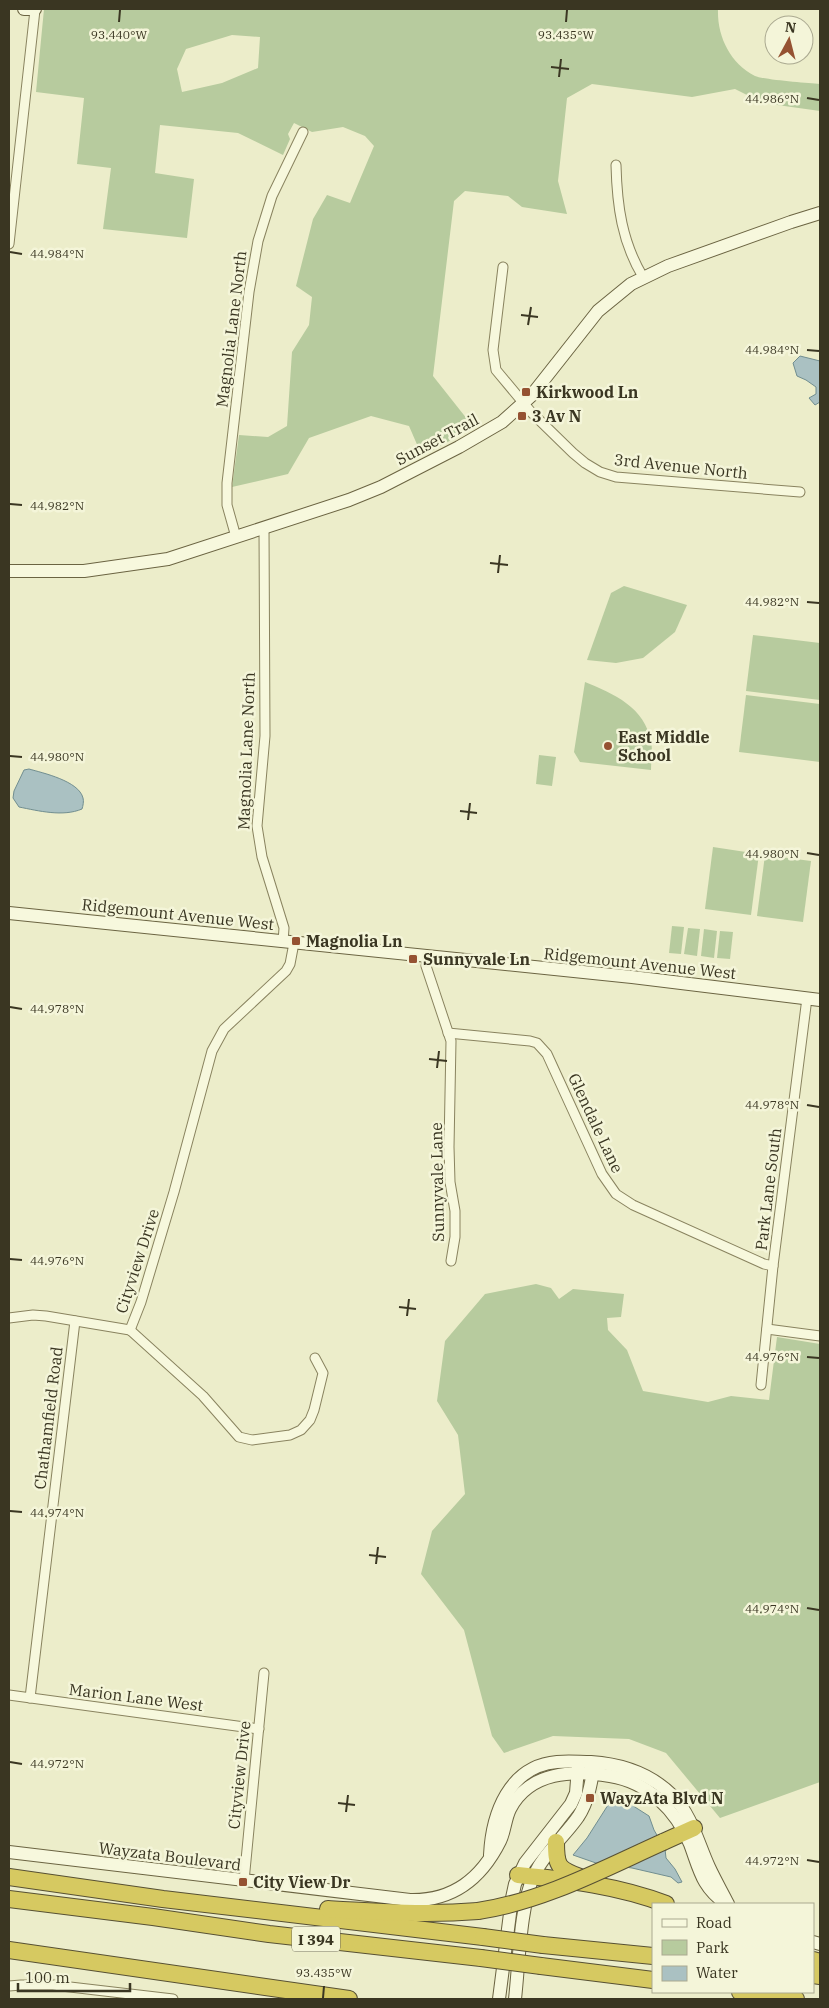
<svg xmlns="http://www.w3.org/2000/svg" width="829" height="2008" font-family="'IBM Plex Serif',serif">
  <rect width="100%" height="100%" fill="#ecedca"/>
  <g fill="#b7cb9e" fill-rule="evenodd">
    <path d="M44,9H718C717,36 730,63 755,76C765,80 807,83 820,84V111L763,103L735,89L692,97L592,84L567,98L558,181L567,214L522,207L508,196L465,191L454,201L433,376L471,424L453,439L422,456L409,426L371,416L309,438L288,474L232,487L239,435L268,437L287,426L292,352L309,325L312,297L296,286L313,219L327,195L350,203L374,146L365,136L343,127L312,132L294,123L288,134L290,139L283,155L238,133L160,125L155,173L194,179L187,238L103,229L111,168L77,164L84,98L36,92ZM232,35L260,37L258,68L222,83L182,92L177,69L186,49Z"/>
    <path d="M624,586L687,605L675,632L643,658L616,663L587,660L611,593Z"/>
    <path d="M753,635L820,643V700L746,691Z"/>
    <path d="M585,682C614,694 645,707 651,742C653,751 651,761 651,770L580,762L574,752Z"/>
    <path d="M746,695L820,704V762L739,752Z"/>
    <path d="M539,755L556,757L552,786L536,784Z"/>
    <path d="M713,847L759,854L751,915L705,909Z"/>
    <path d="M765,855L811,861L803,922L757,916Z"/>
    <path d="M672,926L684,927L681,954L669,953Z"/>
    <path d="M688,928L700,929L697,956L684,954Z"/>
    <path d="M704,929L717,931L714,958L701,956Z"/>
    <path d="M720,931L733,932L730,959L717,958Z"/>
    <path d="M536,1284L551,1288L559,1299L573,1289L624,1294L621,1317L607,1318L608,1330L627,1350L643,1391L708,1402L731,1396L769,1400L777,1337L820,1344V1782L720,1818L666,1753L629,1739L553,1736L504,1753L492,1736L464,1630L421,1574L432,1531L465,1494L458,1435L437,1401L445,1341L485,1294Z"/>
  </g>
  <g fill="#aac1c2" stroke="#718e90">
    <path d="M800,356L820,361V402L815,405L809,398L816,394V387L806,380L797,376L793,363Z"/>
    <path d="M29,769C43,773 79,781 83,798C84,801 83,806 82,809C63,817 39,811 19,807L13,798L14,791L24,770Z"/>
    <path d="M618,1800L627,1802L649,1816L654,1830L665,1849L666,1858L675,1869L682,1882L678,1883L671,1877L632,1868L596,1863L573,1855L587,1838L608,1805Z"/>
  </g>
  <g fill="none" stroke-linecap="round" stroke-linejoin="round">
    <g stroke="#89835f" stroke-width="11">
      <g id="street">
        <path d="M616,165C617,206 622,242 643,277"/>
        <path d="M9,244L35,10"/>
        <path d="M503,267L493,350L496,370L531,412L573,453L585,463L600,472L616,477L800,492"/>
        <path d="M264,528L265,736L257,826L262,857L284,928L283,942"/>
        <path d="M236,537L227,505V483L249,292L258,241L272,196L303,132"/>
        <path d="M428,956L426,966L451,1041L449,1147L450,1182L455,1211V1237L451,1261"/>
        <path d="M448,1033L530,1041L537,1043L547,1054L602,1174L616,1194L633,1205L764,1264L773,1266"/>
        <path d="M9,1318L33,1315L46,1316L130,1330"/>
        <path d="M767,1329L820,1336"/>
        <path d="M130,1330L141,1302L174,1192L212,1051L224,1029L286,971L290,964L294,943"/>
        <path d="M130,1330L203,1396L239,1437L252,1440L290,1435L301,1430L310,1420L314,1410L323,1373L315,1358"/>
        <path d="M761,1385L773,1266L807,998"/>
        <path d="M9,1695L259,1729"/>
        <path d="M30,1698L75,1321"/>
        <path d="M244,1881L264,1673"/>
        <path d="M9,1986L21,1985H53L173,1999"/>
      </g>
    </g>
    <g stroke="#6b6442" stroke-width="14">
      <g id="secondary">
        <path d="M24,9H35"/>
        <path d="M9,571H84L168,559L349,500L381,487L459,447L502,422L531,396L598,311L631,284L668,266L791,222L820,213"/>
        <path d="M9,913L632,977L820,1000"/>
        <path d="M9,1852L410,1900C453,1901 481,1879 500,1841C505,1831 505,1819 510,1809C530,1771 573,1770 610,1776C648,1782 676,1810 690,1844C700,1871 702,1887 726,1904"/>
        <path d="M490,1855C492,1814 509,1766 557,1762C568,1761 580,1762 591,1762C622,1764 651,1774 673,1796C692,1816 698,1843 709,1867C715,1880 722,1892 728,1904"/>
        <path d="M813,1942L820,1944"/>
        <path d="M499,1999L512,1898L515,1884L525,1863L571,1804L576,1793L578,1767"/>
        <path d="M515,1999C519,1964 520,1906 534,1875C545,1852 564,1837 578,1817C588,1802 591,1784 594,1766"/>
      </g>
    </g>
    <g stroke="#575033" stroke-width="18">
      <g id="highway">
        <path d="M556,1842C556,1866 558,1869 580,1877"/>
        <path d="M663,1842L694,1828"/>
        <path d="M518,1875C569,1880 619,1886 666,1904"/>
        <path d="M9,1877L163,1899L483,1937"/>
        <path d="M9,1899L153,1917L269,1934L481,1958"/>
        <path d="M328,1909C379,1912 428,1915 478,1911"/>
        <path d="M543,1945L653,1956"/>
        <path d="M9,1950L349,1999"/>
        <path d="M813,1960L820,1962"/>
        <path d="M541,1966L653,1980"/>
        <path d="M813,1975L820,1976"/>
        <path d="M740,1992L796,1999"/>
      </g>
    </g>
    <use href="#street" stroke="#f7f8dd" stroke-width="9"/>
    <use href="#secondary" stroke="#f7f8dd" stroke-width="12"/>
    <use href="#highway" stroke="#d6c961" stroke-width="16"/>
    <g stroke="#575033" stroke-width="18" stroke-linecap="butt">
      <g id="highway-bridge">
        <path d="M478,1911C544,1901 603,1869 663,1842"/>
        <path d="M483,1937L543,1945"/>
        <path d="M481,1958L541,1966"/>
      </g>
    </g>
    <use href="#highway-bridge" stroke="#d6c961" stroke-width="16"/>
  </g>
  <path fill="none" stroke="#3a3622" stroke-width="2" d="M119,22L120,10M566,22L567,10M551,67L569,69M559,77L561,59M807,98L819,100M10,252L22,254M521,315L538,317M528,325L531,307M807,350L819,351M10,504L22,505M490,563L508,565M498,573L500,555M807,602L819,603M10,756L22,757M460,811L477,813M468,820L470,803M807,853L819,855M10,1007L22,1009M429,1059L447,1061M437,1068L439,1051M807,1105L819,1107M10,1259L22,1260M399,1307L416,1309M407,1316L409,1299M807,1357L819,1358M10,1511L22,1512M369,1555L386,1557M376,1564L378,1547M807,1608L819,1610M10,1762L22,1764M338,1803L355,1805M346,1812L348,1795M807,1860L819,1862M323,1998L324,1986"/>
  <g fill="#955232" stroke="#f4f5d9" stroke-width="2">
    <rect x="521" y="387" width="10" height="10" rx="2.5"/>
    <rect x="517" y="411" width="10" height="10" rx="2.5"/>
    <circle cx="608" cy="746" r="5"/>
    <rect x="291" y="936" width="10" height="10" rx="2.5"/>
    <rect x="408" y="954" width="10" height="10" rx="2.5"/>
    <rect x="585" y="1793" width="10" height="10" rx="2.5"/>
    <rect x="238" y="1877" width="10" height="10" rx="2.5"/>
  </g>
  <g text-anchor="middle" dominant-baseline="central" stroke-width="5" stroke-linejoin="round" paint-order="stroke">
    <rect fill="#f4f5d9" stroke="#726f59" stroke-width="1" x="292" y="1926.5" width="48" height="25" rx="4"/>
    <g font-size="15" font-weight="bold" fill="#3a3622">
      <text x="316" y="1939">I 394</text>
    </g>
    <g font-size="16" fill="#3a3622" stroke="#f4f5d9">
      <text transform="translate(231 329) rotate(-83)">Magnolia Lane North</text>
      <text transform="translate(437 439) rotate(-28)">Sunset Trail</text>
      <text transform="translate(681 466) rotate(6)">3rd Avenue North</text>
      <text transform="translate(246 751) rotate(-88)">Magnolia Lane North</text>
      <text transform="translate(178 914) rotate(6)">Ridgemount Avenue West</text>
      <text transform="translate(640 963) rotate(6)">Ridgemount Avenue West</text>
      <text transform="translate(596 1123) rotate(65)">Glendale Lane</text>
      <text transform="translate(437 1182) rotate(-91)">Sunnyvale Lane</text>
      <text transform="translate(768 1189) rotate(-83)">Park Lane South</text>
      <text transform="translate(137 1261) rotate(-72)">Cityview Drive</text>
      <text transform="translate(48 1418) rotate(-83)">Chathamfield Road</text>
      <text transform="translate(136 1697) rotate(7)">Marion Lane West</text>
      <text transform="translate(239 1775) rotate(-84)">Cityview Drive</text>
      <text transform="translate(170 1856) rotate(7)">Wayzata Boulevard</text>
    </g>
    <g font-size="16" font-weight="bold" fill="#3a3622" stroke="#f4f5d9" text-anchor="start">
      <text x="536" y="392">Kirkwood Ln</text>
      <text x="532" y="416">3 Av N</text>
      <text x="618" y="737">East Middle<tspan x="618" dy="18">School</tspan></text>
      <text x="306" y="941">Magnolia Ln</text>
      <text x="423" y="959">Sunnyvale Ln</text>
      <text x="600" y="1798">WayzAta Blvd N</text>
      <text x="253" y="1882">City View Dr</text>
    </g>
  </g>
  <g font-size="12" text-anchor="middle" fill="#3a3622" stroke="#f4f5d9" stroke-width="5" stroke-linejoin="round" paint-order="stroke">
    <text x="119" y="39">93.440°W</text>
    <text x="566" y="39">93.435°W</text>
    <text x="772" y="103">44.986°N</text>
    <text x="57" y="258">44.984°N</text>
    <text x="772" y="354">44.984°N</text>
    <text x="57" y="510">44.982°N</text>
    <text x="772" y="606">44.982°N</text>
    <text x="57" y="761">44.980°N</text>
    <text x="772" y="858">44.980°N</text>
    <text x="57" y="1013">44.978°N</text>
    <text x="772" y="1109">44.978°N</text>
    <text x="57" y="1265">44.976°N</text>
    <text x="772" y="1361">44.976°N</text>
    <text x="57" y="1517">44.974°N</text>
    <text x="772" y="1613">44.974°N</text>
    <text x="57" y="1768">44.972°N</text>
    <text x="772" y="1865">44.972°N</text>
    <text x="324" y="1977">93.435°W</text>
  </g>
  <rect width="829" height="2008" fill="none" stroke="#3a3622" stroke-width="20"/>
  <rect x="652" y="1903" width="162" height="90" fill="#f4f5d9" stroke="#aaa990"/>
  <rect x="662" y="1919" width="25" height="8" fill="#f7f8dd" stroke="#aaa990"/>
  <text x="696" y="1928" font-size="15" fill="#3a3622">Road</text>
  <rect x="662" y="1940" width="25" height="15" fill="#b7cb9e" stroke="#aaa990"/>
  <text x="696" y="1953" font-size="15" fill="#3a3622">Park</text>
  <rect x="662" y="1966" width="25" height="15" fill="#aac1c2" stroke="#aaa990"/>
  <text x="696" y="1978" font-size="15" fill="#3a3622">Water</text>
  <g transform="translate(789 40) rotate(7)"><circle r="24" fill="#f4f5d9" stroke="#aaa990"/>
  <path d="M0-4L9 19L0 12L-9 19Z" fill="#955232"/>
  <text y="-8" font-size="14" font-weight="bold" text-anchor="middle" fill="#3a3622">N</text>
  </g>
  <path d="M18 1983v8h112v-8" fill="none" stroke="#3a3622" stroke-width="2.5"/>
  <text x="25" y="1983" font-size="15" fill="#3a3622" stroke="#f4f5d9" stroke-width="4" paint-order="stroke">100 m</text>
</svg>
